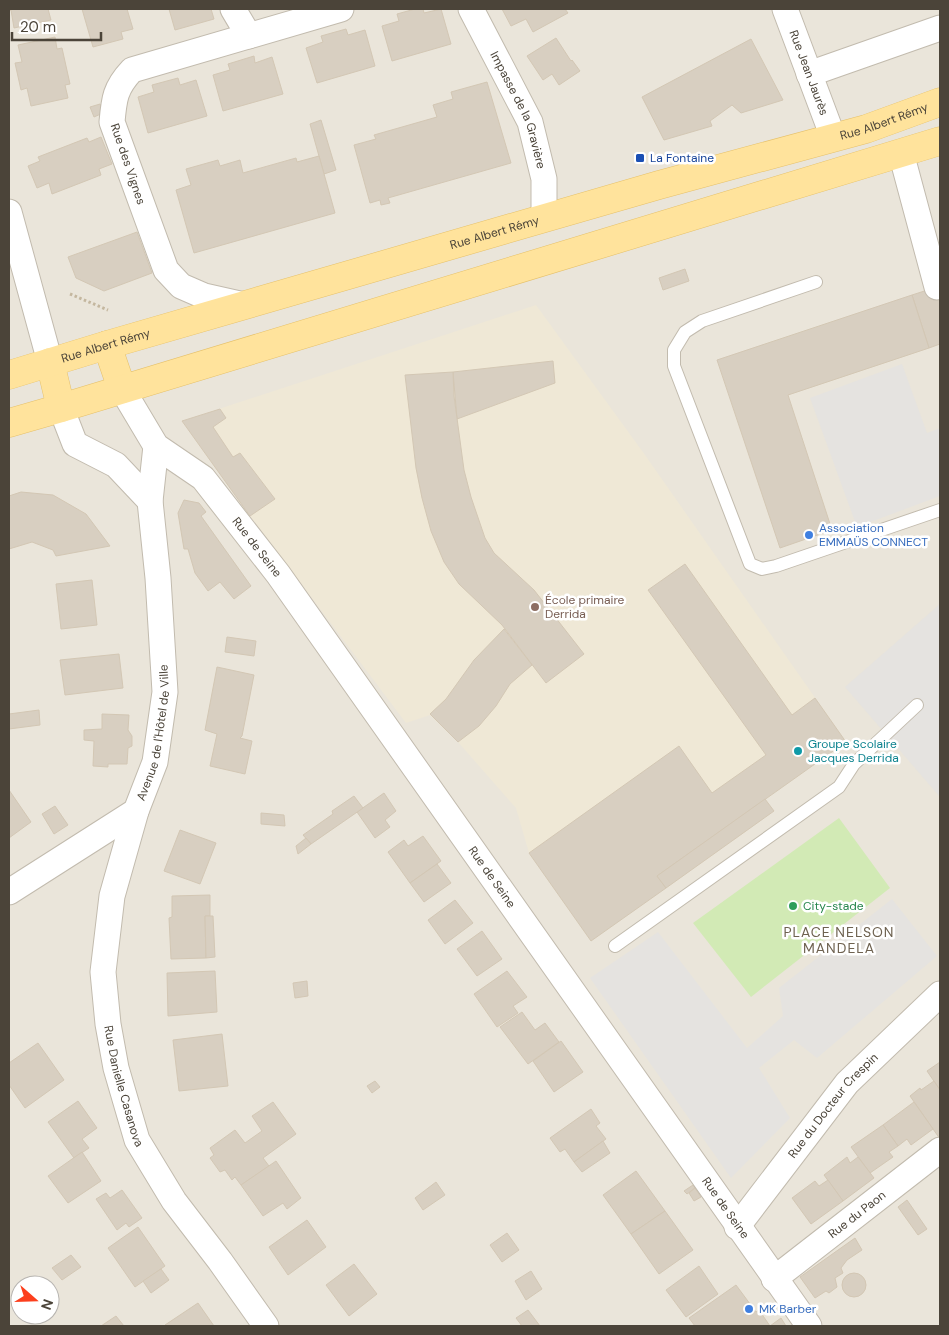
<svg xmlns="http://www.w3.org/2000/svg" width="949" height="1335" font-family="'DM Sans',sans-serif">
  <rect width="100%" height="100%" fill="#f6f3ec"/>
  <path fill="#eae5da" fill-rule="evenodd" d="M9,9H940V1326H9ZM20,1285H50V1315H20Z"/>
  <path fill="#efe8d6" d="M536,305L645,455L846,742L765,799L774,811L591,941L529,853L516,808L458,742L430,715L406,723L250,516L182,421Z"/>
  <path fill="#d2eab5" d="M839,818L890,888L751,997L693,923Z"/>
  <g fill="#e5e3e0">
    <path d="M902,364L927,433L940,428V496L857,527L810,398Z"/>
    <path d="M940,604V797L845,687Z"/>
    <path d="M892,899L937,956L817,1058L794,1040L759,1068L790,1118L731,1178L590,978L658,932L747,1048L783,1016L779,988Z"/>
  </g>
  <g fill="#d8cfc1" stroke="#d3c7b4">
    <path d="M9,9H48L51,20L14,28L11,10L9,11Z"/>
    <path d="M82,9H127L133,29L121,32L123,39L93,47Z"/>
    <path d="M169,9H211L214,19L175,30Z"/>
    <path d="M415,9H423L424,13L441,9L451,44L392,61L382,26L399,21L397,14Z"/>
    <path d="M502,9H565L568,13L533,32L526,19L511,26Z"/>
    <path d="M346,29L348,35L365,30L375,66L317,83L306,48L323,42L321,36Z"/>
    <path d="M55,37L57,49L62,48L70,84L65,85L68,98L31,106L27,88L21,90L15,63L22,62L18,45Z"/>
    <path d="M556,38L571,61L572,60L580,71L559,85L552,74L543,80L527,56Z"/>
    <path d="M751,39L783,100L741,113L732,105L710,121L712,126L664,140L642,97Z"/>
    <path d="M254,56L255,63L272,57L283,94L223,111L213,75L230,70L228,64Z"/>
    <path d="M178,78L180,85L196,80L207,116L148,133L138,97L154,92L152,85Z"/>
    <path d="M487,82L511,163L388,198L390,203L381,205L380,200L370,203L354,145L376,139L374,135L437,117L433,105L453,99L451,92Z"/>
    <path d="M100,104L103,113L94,117L90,107Z"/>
    <path d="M321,120L336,170L324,174L310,124Z"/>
    <path d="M101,137L112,164L99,169L101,175L52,194L49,183L37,188L28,166L40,161L38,157L87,138L89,142Z"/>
    <path d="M319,156L335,213L194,253L176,190L191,185L186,169L218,160L220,166L240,160L243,173L296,158L297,162Z"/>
    <path d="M137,232L152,273L104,291L76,278L68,257Z"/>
    <path d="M685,269L689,281L663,290L659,278Z"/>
    <path d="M940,286V344L929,348L912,295Z"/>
    <path d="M912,295L929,348L788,395L832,530L780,548L717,360Z"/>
    <path d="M553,361L555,383L457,419L453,372Z"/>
    <path d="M453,372L454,396L464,470L471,497L485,538L494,553L534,590L584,654L546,683L502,625L459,584L444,562L431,531L422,498L416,468L405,375Z"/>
    <path d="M220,409L226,418L213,427L233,457L240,453L275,499L250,516L182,421Z"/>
    <path d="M21,492L53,495L86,514L110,546L56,556L53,550L32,542L9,549V496Z"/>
    <path d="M184,500L199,503L206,512L201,516L251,586L234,599L220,582L208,591L195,573L188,549H184L178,513Z"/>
    <path d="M685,564L792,715L815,698L846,742L657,876L666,888L591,941L529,853L679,746L712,793L766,755L648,590Z"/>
    <path d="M92,580L97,625L61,629L56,584Z"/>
    <path d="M504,629L532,665L510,684L496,706L479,726L458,742L430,714L446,699L474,660Z"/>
    <path d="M227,637L256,641L254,656L225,652Z"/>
    <path d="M119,654L123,688L65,695L60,660Z"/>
    <path d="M217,667L254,675L242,736L240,738L252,741L245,774L210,766L217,734L205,730Z"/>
    <path d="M39,710L40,725L9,729V714Z"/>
    <path d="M102,714L129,715L128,730L132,736V746L128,748L127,764H108V767L93,766L94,741L84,740V730L102,729Z"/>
    <path d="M9,790L31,822L9,838Z"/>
    <path d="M384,793L396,811L385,820L390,827L375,838L357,812Z"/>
    <path d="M354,796L363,808L311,844L303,835L333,814L332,811Z"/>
    <path d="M765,799L774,811L666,888L657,876Z"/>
    <path d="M55,806L68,825L54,834L42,814Z"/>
    <path d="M261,813L284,815L285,826L261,824Z"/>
    <path d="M180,830L216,843L200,884L164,871Z"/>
    <path d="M423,836L441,861L410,883L388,852L404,840L408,846Z"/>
    <path d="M306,838L311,844L298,854L296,846Z"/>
    <path d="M437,864L451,883L424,902L410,883Z"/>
    <path d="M210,895V916H205L206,958L171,959L169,918L172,917V896Z"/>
    <path d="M455,900L473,923L445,944L428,920Z"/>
    <path d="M205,916H213L215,957L206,958Z"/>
    <path d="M482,931L502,959L477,976L457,949Z"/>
    <path d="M215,971L217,1012L168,1016L167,973Z"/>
    <path d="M507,971L527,997L513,1006L518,1013L497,1027L474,994Z"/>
    <path d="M307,981L308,996L295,998L293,983Z"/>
    <path d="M522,1012L535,1030L545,1023L559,1042L528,1064L500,1027Z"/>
    <path d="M222,1034L228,1086L179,1091L173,1040Z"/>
    <path d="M561,1041L583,1072L554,1092L533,1061Z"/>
    <path d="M38,1043L64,1080L25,1108L9,1085V1063Z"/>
    <path d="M940,1062V1090L927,1071Z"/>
    <path d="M375,1081L380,1087L372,1093L367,1086Z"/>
    <path d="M934,1081L940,1090V1139L910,1096L920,1088L921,1090Z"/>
    <path d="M78,1101L97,1128L82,1139L89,1148L74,1158L48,1122Z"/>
    <path d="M273,1102L296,1134L263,1158L269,1166L241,1185L235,1177L232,1180L225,1170L220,1172L210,1158L214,1155L210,1148L235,1130L245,1143L262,1131L252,1116Z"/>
    <path d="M914,1102L933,1129L911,1145L907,1139L898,1146L883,1125Z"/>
    <path d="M591,1109L600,1123L596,1126L606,1139L574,1162L565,1149L560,1152L550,1138Z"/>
    <path d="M883,1125L898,1146L889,1152L893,1157L870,1173L851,1147Z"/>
    <path d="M603,1141L610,1153L582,1172L574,1162Z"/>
    <path d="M82,1152L101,1181L68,1203L48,1176Z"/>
    <path d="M847,1157L850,1163L858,1157L874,1178L843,1201L824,1175Z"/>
    <path d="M276,1161L301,1198L287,1209L283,1203L263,1216L241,1185Z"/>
    <path d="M636,1171L665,1211L631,1234L603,1195Z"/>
    <path d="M828,1180L843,1201L811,1224L792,1198L815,1181L819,1186Z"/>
    <path d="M436,1182L445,1195L423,1210L415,1198Z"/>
    <path d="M693,1185L695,1188L687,1194L684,1191Z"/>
    <path d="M695,1188L701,1197L694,1201L689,1193Z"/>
    <path d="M122,1190L142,1218L129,1227L126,1223L117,1230L96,1199L106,1193L110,1198Z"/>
    <path d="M907,1200L927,1229L918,1235L898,1207Z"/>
    <path d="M665,1211L693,1250L659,1274L631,1234Z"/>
    <path d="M307,1220L326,1247L288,1275L269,1247Z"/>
    <path d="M138,1227L165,1266L135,1287L108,1248Z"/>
    <path d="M507,1233L519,1250L502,1262L490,1245Z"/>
    <path d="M855,1238L862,1250L847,1260L841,1268L843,1273L835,1278L837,1287L829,1293L826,1291L815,1298L800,1277Z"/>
    <path d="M71,1255L81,1267L62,1280L52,1268Z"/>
    <path d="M354,1264L377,1294L349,1316L326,1285Z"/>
    <path d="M699,1266L718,1294L686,1317L666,1290Z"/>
    <path d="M161,1269L169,1280L151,1293L143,1281Z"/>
    <path d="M531,1271L542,1289L526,1300L515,1281Z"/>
    <circle cx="854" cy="1285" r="12"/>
    <path d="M736,1285L756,1312L759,1310L770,1326H695L689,1318Z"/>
    <path d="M198,1303L214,1326H166L165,1325Z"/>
    <path d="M528,1310L540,1326H522L516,1318Z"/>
    <path d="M116,1316L124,1326H101Z"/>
    <path d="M781,1318L786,1326H770Z"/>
  </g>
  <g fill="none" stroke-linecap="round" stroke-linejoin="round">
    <g stroke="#c2bbae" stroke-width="14">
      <g id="service">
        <path d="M816,282L702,321L685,332L674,350V366L750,564L762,569L776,566L940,510"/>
        <path d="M615,946L839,787L854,764L917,705"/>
      </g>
    </g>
    <g stroke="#c2bbae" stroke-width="27">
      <g id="minor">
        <path d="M233,9L249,36"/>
        <path id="s1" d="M471,9L530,122L544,179V218"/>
        <path id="s2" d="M785,9L833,137"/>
        <path d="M809,74L940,28"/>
        <path d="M901,153L937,287"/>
        <path d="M9,212L50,362"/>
        <path d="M244,305L204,296L181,286L166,270L112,122C114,99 115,88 132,70L341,9"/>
        <path id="s3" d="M122,389L156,446L203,478L278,574L809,1326"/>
        <path d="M61,408L75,444L116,465L150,501"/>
        <path id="s4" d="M136,811L112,896L103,972L108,1024L116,1068L137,1140L174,1201L220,1261L266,1326"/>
        <path id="s5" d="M9,892L136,811L155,762L165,692L158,578L150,501L156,446"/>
        <path id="s6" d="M737,1227L847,1083L940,994"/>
        <path id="s7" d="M774,1279L940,1150"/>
      </g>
    </g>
    <g stroke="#e6c16a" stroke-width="29">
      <g id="primary">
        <path d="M107,345L122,389"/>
        <path d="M50,362L61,408"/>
        <path id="s8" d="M9,375L107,345L659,185L866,129L940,102"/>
        <path d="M9,423L61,408L940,141"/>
      </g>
    </g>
    <path stroke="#c4b79f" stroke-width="3" stroke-dasharray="2.5 2.5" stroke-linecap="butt" d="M70,294L108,310"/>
    <use href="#service" stroke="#fff" stroke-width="12"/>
    <use href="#minor" stroke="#fff" stroke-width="25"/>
    <use href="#primary" stroke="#ffe39c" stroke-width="28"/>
  </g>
  <rect fill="#1a4fb4" stroke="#fff" stroke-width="2" x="635" y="153" width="10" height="10" rx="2.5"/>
  <g fill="#3f7fe0" stroke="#fff" stroke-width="2">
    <circle cx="809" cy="535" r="5"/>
    <circle cx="749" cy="1309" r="5"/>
  </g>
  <circle fill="#8d6e63" stroke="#fff" stroke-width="2" cx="535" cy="607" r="5"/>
  <circle fill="#0f9aa8" stroke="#fff" stroke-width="2" cx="798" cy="751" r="5"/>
  <circle fill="#2e9e5b" stroke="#fff" stroke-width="2" cx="793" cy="906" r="5"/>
  <g text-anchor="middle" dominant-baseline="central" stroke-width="5" stroke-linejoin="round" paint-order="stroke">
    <g font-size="12" fill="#4b4439" stroke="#fff">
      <text stroke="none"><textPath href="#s2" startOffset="68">Rue Jean Jaurès</textPath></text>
      <text stroke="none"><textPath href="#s1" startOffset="112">Impasse de la Gravière</textPath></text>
      <text stroke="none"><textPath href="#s8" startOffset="911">Rue Albert Rémy</textPath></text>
      <text transform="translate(128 164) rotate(71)">Rue des Vignes</text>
      <text stroke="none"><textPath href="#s8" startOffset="506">Rue Albert Rémy</textPath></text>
      <text stroke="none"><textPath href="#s8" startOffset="101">Rue Albert Rémy</textPath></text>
      <text stroke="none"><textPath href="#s3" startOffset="211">Rue de Seine</textPath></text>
      <text stroke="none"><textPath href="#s5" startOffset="232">Avenue de l'Hôtel de Ville</textPath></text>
      <text stroke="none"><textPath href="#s3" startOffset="616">Rue de Seine</textPath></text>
      <text stroke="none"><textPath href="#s4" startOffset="281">Rue Danielle Casanova</textPath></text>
      <text stroke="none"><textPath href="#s6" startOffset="155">Rue du Docteur Crespin</textPath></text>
      <text stroke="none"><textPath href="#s3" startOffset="1021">Rue de Seine</textPath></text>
      <text stroke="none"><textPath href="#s7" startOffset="105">Rue du Paon</textPath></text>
    </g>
    <g font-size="12" fill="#164399" stroke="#fff" text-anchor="start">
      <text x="650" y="158">La Fontaine</text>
    </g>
    <g font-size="12" fill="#366cbe" stroke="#fff" text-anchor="start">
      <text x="819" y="528">Association<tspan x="819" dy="14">EMMAÜS CONNECT</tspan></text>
      <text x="759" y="1309">MK Barber</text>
    </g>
    <g font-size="12" fill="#785e54" stroke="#fff" text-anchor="start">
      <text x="545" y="600">École primaire<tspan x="545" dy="14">Derrida</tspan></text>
    </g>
    <g font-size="12" fill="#0d838f" stroke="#fff" text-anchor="start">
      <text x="808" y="744">Groupe Scolaire<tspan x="808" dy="14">Jacques Derrida</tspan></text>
    </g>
    <g font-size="12" fill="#27864d" stroke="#fff" text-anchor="start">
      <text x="803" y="906">City-stade</text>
    </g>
    <g font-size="14" letter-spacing="1" fill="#6e6250" stroke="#fff">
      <text x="839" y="932">PLACE NELSON<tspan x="839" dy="16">MANDELA</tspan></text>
    </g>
  </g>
  <rect width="949" height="1335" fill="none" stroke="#4b4439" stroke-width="20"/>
  <g transform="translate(35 1300) rotate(110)"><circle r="24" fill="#ffffff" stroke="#b7b4b0"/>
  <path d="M0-4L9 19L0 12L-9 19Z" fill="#fc3f1d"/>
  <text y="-8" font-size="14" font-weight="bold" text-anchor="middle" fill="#4b4439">N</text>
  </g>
  <path d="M12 32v8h89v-8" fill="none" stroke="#4b4439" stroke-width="2.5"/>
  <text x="20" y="32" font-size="15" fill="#4b4439" stroke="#ffffff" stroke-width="4" paint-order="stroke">20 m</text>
</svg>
